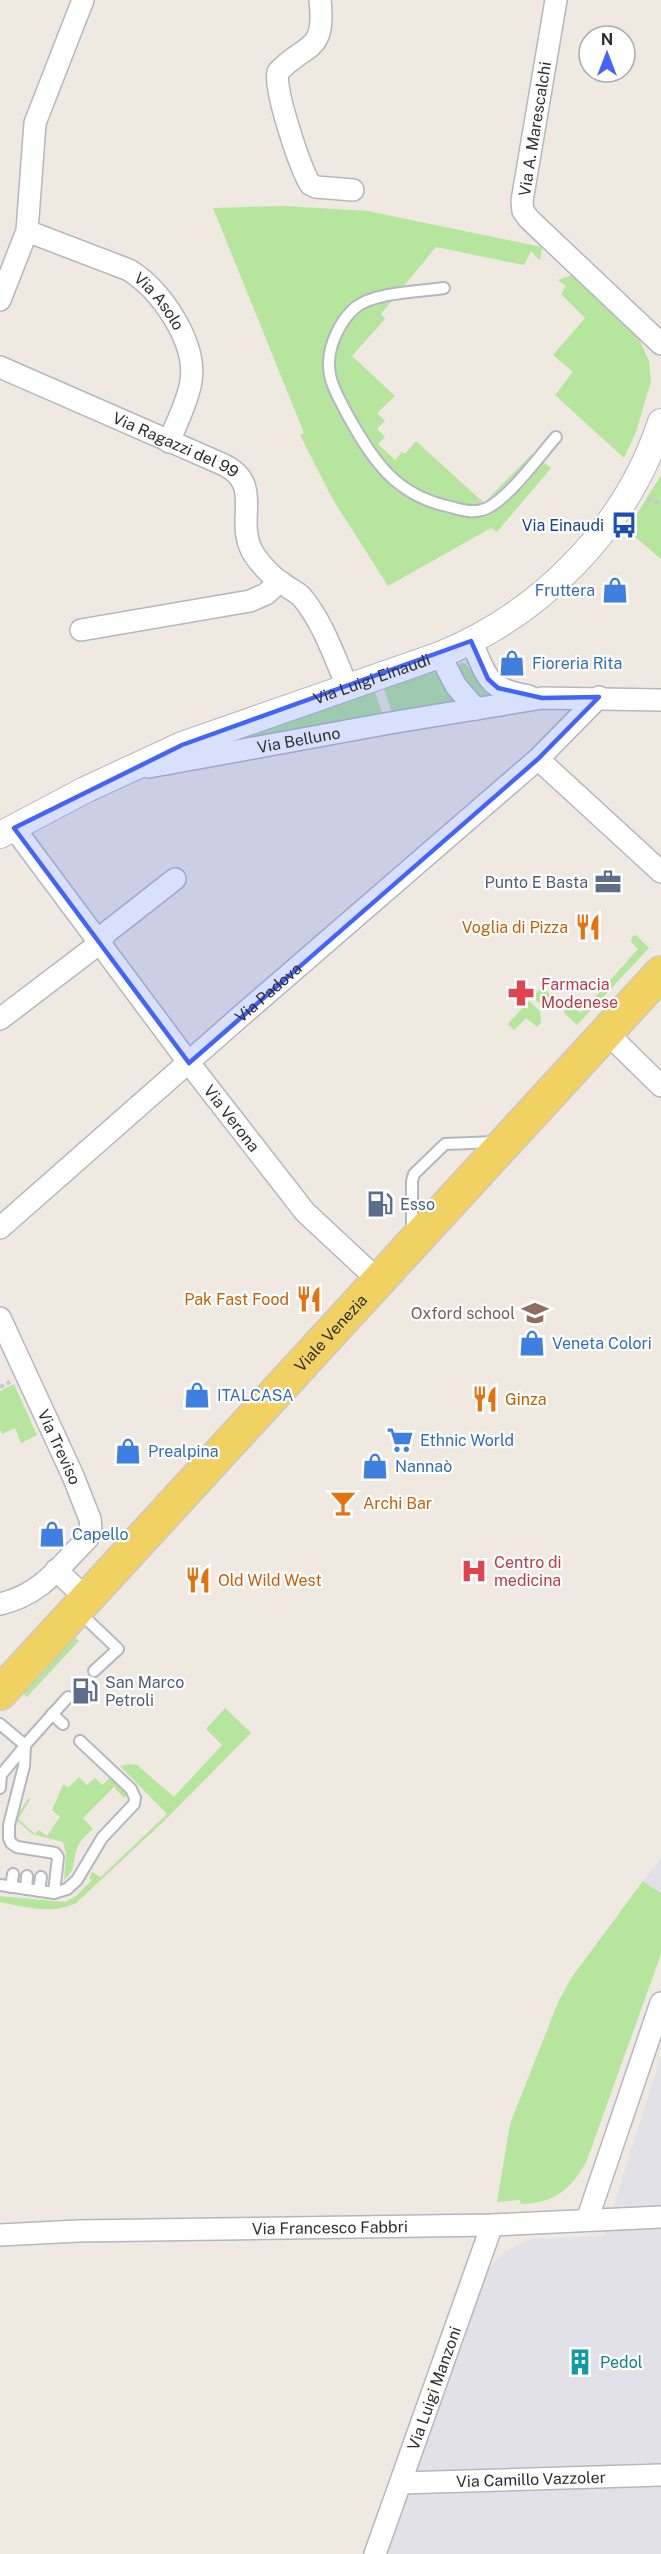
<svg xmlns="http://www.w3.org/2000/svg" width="661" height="2554" font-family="'Public Sans',sans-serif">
  <rect width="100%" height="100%" fill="#efe9e1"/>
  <g fill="#e3e1e8">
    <path d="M661,1858V1893L643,1881Z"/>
    <path d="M661,2056V2554H386L485,2275L497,2258L515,2246L531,2239L604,2236Z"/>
  </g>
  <g fill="#b6e59e">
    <path d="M284,206L368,211L542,247L540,261L531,251L524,265L436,247L381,314L385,319L352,356L395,396L377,413L385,421L377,429L385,437L378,444L395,460L402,452L405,454L416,441L484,503L532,454L551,468L497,532L491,528L388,586L332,498L300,435L304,433L213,208Z"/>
    <path d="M572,275L639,339L649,361L651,381L636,432L624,458L555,395L573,372L553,355L585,318L561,294L566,286L558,280Z"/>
    <path d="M661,475V559L627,530Z"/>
    <path d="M461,662L466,664L489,696L481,699L476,697L457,669Z"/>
    <path d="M433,672L437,673L456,703L393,716L384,689Z"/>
    <path d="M375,692L384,718L215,747Z"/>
    <path d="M636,935L649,948L577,1025L564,1013L566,1007L572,1006L581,1013L638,949L631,942L632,936Z"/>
    <path d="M542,987L553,997L544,1007L532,997Z"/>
    <path d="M529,1001L540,1011L541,1023L537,1027L526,1018L514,1030L508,1024Z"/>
    <path d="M14,1384L37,1435L21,1443L15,1428L2,1434L0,1430V1391Z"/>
    <path d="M74,1636L79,1641L27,1697L22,1692Z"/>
    <path d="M225,1708L251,1733L165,1820L76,1903C54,1915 24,1907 0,1902V1896L65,1902L76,1896L92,1880L89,1878L92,1872L101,1877L167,1814L120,1766L131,1764L137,1765L174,1797L222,1745L206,1729Z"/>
    <path d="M112,1776L126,1791V1796L124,1798L114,1787L83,1818L93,1829C86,1835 80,1840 77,1849C71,1864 78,1867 64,1880L66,1854L63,1842L32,1834L15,1819L29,1797L30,1800L18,1819L35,1834L39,1830L47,1836L60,1817L52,1810L63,1785L69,1787L79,1777L87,1785L95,1778L102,1785Z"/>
    <path d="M643,1881L661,1893V1954L587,2160C572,2189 555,2203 521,2204L520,2200L497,2202L510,2124L559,2000L572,1977Z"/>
  </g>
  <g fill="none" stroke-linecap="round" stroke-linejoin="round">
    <g stroke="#b4b7c1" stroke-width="14">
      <g id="service">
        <path d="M444,288C419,292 376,292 356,307C341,319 329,344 329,363C328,381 339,398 347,414C373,461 396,496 451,507C461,510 472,513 482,510C504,505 540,455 556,437"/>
        <path d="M412,1232V1181L414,1174L445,1144L496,1142"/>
        <path d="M79,1612L118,1649L94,1671"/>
        <path d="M52,1714L63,1724"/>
        <path d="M0,1724L25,1745L68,1697"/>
        <path d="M25,1745L24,1766L9,1825V1838L11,1843L17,1847L55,1853L58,1857L54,1893"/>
        <path d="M0,1776L25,1746"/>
        <path d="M0,1788L1,1774"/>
        <path d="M0,1885L54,1893L67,1889L77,1880L102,1838L134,1804L135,1798L131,1789L80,1741"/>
        <path d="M11,1887L13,1874"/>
        <path d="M26,1889L27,1876"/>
        <path d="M39,1891L41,1877"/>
      </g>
    </g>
    <g stroke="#b4b7c1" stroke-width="24">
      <g id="minor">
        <path d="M320,0C326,54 306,42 278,72C274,91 300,167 310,184L316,187L353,190"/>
        <path d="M556,0L522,201L523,211L529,219L661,344"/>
        <path id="s1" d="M27,231L129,270C161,290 197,342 191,381C188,402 176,423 169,442"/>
        <path d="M0,300L27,231L35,123L83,0"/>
        <path id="s2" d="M0,367L222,464C264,483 236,517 251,549C256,560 272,577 282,583C288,588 295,591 301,596C323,622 334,656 347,686"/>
        <path d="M81,630L250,601L266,594L279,582"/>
        <path d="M471,641C488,678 486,689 529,696"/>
        <path d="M440,655L456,686L476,709"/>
        <path d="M538,759L661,872"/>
        <path id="s3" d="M149,767L390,723L542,698L661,700"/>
        <path id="s4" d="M14,828L189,1063L305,1212L379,1281"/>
        <path d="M0,1019L100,943L106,933L175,879"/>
        <path d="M606,1032L661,1086"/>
        <path id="s5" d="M0,1228L234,1022L538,759L599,697"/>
        <path id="s6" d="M0,1318L73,1476L90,1519L91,1529L88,1538C60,1566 41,1595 0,1604"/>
        <path d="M56,1570L87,1599"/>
        <path d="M587,2220L661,2003"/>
        <path id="s7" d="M0,2235L78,2231L492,2225L661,2217"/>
        <path id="s8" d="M401,2483L661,2475"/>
        <path id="s9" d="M375,2554L492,2225"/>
      </g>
    </g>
    <g stroke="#b4b7c1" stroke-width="28">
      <g id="tertiary">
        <path id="s10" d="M0,835L85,790L182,745L440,655C542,613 626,528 661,422"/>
      </g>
    </g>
    <g stroke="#c9c9c9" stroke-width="36">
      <g id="primary">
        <path id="s11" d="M0,1693L661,973"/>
      </g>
    </g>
    <g stroke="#c9c9c9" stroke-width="4" stroke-dasharray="4.5 3" stroke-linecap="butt">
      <path d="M647,499L661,503"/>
      <path d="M0,1387L10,1382"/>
    </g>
    <use href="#service" stroke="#fff" stroke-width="10"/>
    <use href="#minor" stroke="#fff" stroke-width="21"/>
    <use href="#tertiary" stroke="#fff" stroke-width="26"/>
    <use href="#primary" stroke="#f2d163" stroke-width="33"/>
  </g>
  <path fill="#4264fb" fill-opacity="0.2" stroke="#4264fb" stroke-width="4.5" stroke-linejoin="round" d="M471,641L488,679L498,688L542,698L599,697L538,759L189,1063L14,828L182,745Z"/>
  <defs>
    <g id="bus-bare" transform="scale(2.07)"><path d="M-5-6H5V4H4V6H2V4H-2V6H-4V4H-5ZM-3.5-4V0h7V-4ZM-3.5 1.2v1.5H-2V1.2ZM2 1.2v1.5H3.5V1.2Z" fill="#1a4fb4" stroke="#fff" stroke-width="2.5" paint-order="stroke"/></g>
    <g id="shop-bare" transform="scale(2.07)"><path d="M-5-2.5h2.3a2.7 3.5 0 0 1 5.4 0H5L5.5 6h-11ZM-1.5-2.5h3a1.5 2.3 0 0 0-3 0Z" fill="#3f7fe0" stroke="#fff" stroke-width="2.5" paint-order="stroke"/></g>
    <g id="office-bare" transform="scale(2.07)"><path d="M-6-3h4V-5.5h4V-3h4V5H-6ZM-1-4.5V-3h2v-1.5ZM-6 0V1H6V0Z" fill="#5c6f8a" stroke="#fff" stroke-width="2.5" paint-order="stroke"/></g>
    <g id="restaurant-bare" transform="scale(2.07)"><path d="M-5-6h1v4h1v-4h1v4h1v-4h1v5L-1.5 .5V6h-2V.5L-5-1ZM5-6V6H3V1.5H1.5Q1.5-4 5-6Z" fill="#e8710a" stroke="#fff" stroke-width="2.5" paint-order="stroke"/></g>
    <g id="pharmacy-bare" transform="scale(2.07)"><path d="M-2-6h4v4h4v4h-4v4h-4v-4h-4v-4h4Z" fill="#e0444e" stroke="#fff" stroke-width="2.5" paint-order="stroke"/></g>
    <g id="fuel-bare" transform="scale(2.07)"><path d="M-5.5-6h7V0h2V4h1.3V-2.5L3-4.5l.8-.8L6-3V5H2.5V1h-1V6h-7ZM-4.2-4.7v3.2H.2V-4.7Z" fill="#5c6f8a" stroke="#fff" stroke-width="2.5" paint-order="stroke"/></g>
    <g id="school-bare" transform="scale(2.07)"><path d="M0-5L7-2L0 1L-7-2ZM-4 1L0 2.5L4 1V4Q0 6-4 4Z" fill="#8d6e63" stroke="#fff" stroke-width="2.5" paint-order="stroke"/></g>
    <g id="supermarket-bare" transform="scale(2.07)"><path d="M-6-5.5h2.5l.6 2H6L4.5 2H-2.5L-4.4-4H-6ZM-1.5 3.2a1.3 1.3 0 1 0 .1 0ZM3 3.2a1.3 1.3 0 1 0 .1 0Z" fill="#3f7fe0" stroke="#fff" stroke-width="2.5" paint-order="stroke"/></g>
    <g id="bar-bare" transform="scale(2.07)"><path d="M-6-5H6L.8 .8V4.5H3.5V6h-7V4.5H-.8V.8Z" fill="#e8710a" stroke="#fff" stroke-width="2.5" paint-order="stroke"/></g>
    <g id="hospital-bare" transform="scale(2.07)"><path d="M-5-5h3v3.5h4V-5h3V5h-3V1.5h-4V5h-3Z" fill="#e0444e" stroke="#fff" stroke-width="2.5" paint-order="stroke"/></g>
    <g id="building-bare" transform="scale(2.07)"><path d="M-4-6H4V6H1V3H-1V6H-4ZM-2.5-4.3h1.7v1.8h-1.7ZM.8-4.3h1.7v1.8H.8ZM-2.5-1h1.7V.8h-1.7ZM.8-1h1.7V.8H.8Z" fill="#0f9aa8" stroke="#fff" stroke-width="2.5" paint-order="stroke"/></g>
  </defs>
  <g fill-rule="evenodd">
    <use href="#bus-bare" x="624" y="525"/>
    <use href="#shop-bare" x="615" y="590"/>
    <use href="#shop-bare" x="512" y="663"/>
    <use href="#office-bare" x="608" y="882"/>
    <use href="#restaurant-bare" x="588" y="927"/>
    <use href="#pharmacy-bare" x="521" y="993"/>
    <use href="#fuel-bare" x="380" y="1204"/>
    <use href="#restaurant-bare" x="309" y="1299"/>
    <use href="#school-bare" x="535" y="1313"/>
    <use href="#shop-bare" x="532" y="1343"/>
    <use href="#shop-bare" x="197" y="1395"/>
    <use href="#restaurant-bare" x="485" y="1399"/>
    <use href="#supermarket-bare" x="400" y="1440"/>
    <use href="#shop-bare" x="128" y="1451"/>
    <use href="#shop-bare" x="375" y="1466"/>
    <use href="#bar-bare" x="343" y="1503"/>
    <use href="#shop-bare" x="52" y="1534"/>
    <use href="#hospital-bare" x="474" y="1571"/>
    <use href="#restaurant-bare" x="198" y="1580"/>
    <use href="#fuel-bare" x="85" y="1691"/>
    <use href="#building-bare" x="580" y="2362"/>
  </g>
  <g text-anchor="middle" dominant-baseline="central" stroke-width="4.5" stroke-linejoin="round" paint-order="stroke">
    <g font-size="16" fill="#2e2e2e" stroke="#fff">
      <text transform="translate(535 129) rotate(-81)">Via A. Marescalchi</text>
      <text stroke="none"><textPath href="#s1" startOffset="153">Via Asolo</textPath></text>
      <text stroke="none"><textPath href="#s2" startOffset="192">Via Ragazzi del 99</textPath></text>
      <text stroke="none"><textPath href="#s10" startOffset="404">Via Luigi Einaudi</textPath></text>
      <text stroke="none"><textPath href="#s3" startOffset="152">Via Belluno</textPath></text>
      <text stroke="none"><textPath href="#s5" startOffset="357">Via Padova</textPath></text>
      <text stroke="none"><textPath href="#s4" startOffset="363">Via Verona</textPath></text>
      <text stroke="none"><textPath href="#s11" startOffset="489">Viale Venezia</textPath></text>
      <text stroke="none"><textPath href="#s6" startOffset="142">Via Treviso</textPath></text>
      <text stroke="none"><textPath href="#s7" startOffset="330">Via Francesco Fabbri</textPath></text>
      <text stroke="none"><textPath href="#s9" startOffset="176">Via Luigi Manzoni</textPath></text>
      <text stroke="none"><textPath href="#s8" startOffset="130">Via Camillo Vazzoler</textPath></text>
    </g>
    <g font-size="16" fill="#164399" stroke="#fff" text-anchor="end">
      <text x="604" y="525">Via Einaudi</text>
    </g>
    <g font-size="16" fill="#366cbe" stroke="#fff" text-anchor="start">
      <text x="595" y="590" text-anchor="end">Fruttera</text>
      <text x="532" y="663">Fioreria Rita</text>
      <text x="552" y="1343">Veneta Colori</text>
      <text x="217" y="1395">ITALCASA</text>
      <text x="420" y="1440">Ethnic World</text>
      <text x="148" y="1451">Prealpina</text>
      <text x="395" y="1466">Nannaò</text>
      <text x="72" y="1534">Capello</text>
    </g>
    <g font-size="16" fill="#4e5e75" stroke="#fff" text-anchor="start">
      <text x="588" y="882" text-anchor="end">Punto E Basta</text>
      <text x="400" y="1204">Esso</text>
      <text x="105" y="1682">San Marco<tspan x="105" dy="18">Petroli</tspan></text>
    </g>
    <g font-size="16" fill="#c56008" stroke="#fff" text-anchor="start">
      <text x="568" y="927" text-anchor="end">Voglia di Pizza</text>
      <text x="289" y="1299" text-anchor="end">Pak Fast Food</text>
      <text x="505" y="1399">Ginza</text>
      <text x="363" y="1503">Archi Bar</text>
      <text x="218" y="1580">Old Wild West</text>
    </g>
    <g font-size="16" fill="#be3a42" stroke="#fff" text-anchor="start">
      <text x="541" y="984">Farmacia<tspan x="541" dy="18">Modenese</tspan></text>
      <text x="494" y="1562">Centro di<tspan x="494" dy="18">medicina</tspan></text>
    </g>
    <g font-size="16" fill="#785e54" stroke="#fff" text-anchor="end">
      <text x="515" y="1313">Oxford school</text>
    </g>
    <g font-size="16" fill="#0d838f" stroke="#fff" text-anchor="start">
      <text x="600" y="2362">Pedol</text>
    </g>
  </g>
  <g transform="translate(607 54)"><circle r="28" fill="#ffffff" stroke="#ababab" stroke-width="1.5"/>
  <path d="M0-4.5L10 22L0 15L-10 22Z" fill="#4264fb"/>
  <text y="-9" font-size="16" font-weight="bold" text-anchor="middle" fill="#2e2e2e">N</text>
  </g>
</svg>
